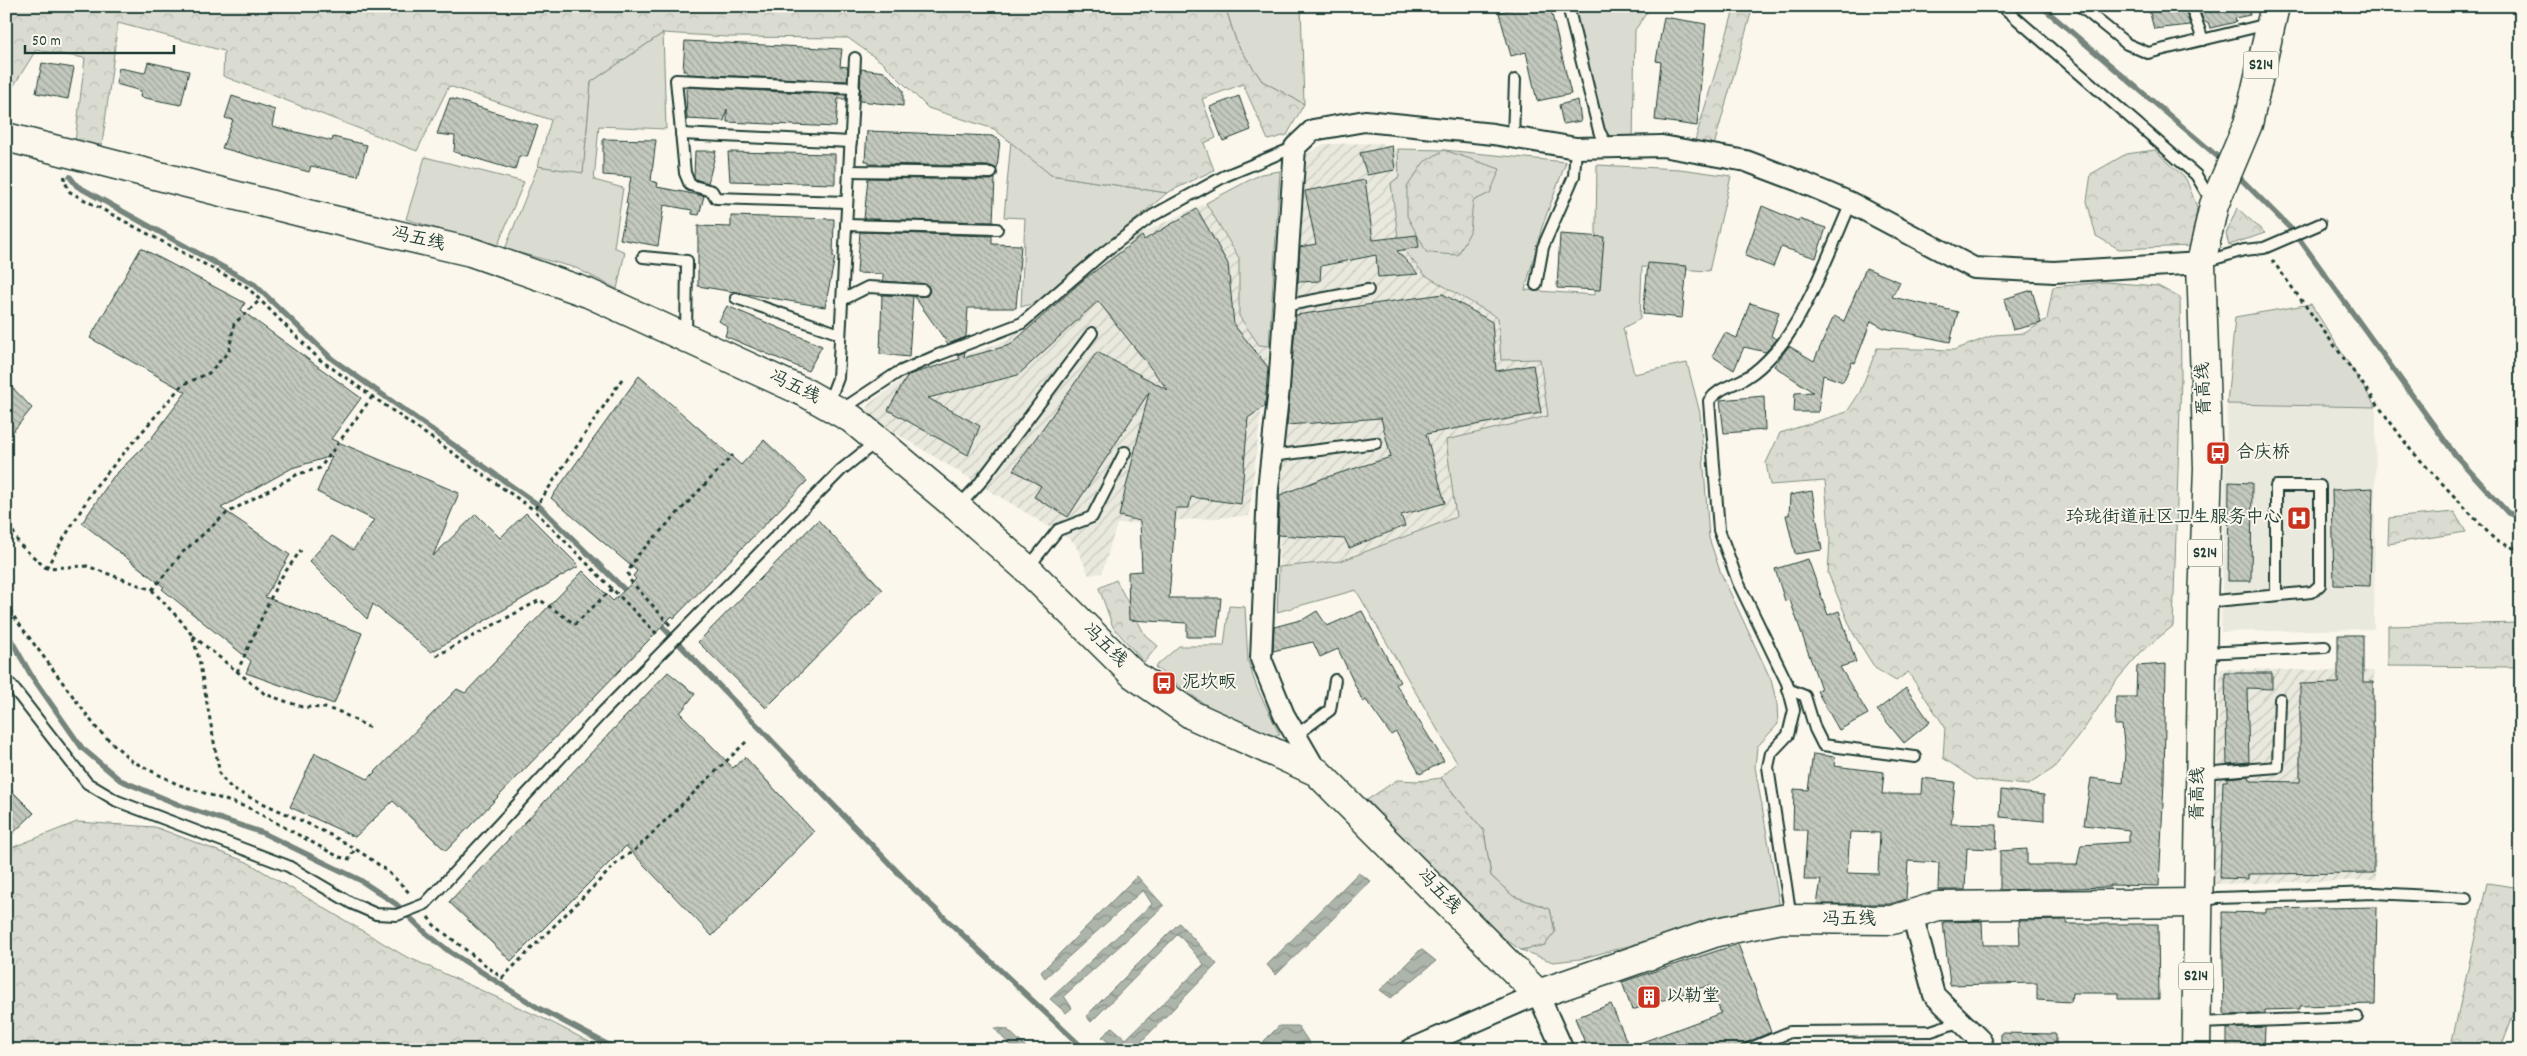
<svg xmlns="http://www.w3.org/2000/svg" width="2527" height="1056" font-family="Dekko,'LXGW WenKai TC',sans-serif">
  <defs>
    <pattern id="industrial-furrows" width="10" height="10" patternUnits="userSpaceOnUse" patternTransform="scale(1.25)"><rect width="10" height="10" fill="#eae9de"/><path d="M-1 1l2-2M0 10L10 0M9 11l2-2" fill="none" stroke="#c8c9bf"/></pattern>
    <pattern id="forest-crowns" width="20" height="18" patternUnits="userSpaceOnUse" patternTransform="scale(1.25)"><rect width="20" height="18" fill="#dbdcd1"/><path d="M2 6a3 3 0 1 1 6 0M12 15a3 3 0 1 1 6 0" fill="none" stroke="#bcbeb4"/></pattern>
    <pattern id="water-waves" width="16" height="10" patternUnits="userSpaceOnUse" patternTransform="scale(1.25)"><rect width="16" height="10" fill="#adb4aa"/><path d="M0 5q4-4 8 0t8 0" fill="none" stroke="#8c948b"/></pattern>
    <pattern id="building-back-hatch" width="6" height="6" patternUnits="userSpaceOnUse" patternTransform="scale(1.25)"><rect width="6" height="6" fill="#c4c9be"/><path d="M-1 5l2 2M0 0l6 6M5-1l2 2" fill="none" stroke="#9fa49b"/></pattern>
  </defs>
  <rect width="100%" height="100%" fill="#fbf7ec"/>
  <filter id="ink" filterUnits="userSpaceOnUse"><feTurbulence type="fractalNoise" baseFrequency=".02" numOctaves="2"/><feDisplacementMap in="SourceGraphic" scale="10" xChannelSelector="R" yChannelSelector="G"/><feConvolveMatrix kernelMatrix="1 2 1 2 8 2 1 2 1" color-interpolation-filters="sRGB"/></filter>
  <g filter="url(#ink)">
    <path fill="#eae9de" d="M2227,404L2376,407L2374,629L2221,632Z"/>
    <g fill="url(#industrial-furrows)">
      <path d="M1380,143L1398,149L1399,177L1425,275L1498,318L1540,359L1548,416L1446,441L1456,517L1341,561L1279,567L1282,441L1306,155L1324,144Z"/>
      <path d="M1206,203L1239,258V316L1259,345L1269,346L1249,516L1117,524L1102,573L1089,575L1074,542L866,415L869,404L909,375L1008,340L1133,237Z"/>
      <path d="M2220,669L2374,671L2376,880L2214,884Z"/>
    </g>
    <g fill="#dbdcd1" stroke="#7d8c82">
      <path d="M1225,6H1301L1304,104L1262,81L1237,44Z"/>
      <path d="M1568,6H1651L1635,30L1633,140L1605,137Z"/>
      <path d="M663,33L666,129L599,126L594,180L623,188L614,247L625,252L617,289L576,268L505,249L538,166L583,172L591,82Z"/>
      <path d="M1011,141L1051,175L1167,193L1038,302L1021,307L1025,218L1004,217Z"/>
      <path d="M1398,149L1444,150L1566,162L1542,227L1525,290L1595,295L1597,165L1680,169L1731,176L1709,271L1642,267L1640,319L1623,328L1634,374L1687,363L1700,413L1709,538L1720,571L1771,680L1777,704L1778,724L1757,747L1755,767L1780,908L1747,911L1676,933L1580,959L1553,962L1521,950L1545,945L1555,932L1550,909L1513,896L1491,876L1484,831L1441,778L1457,763L1356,590L1277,612L1279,567L1341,561L1456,517L1446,440L1548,416L1540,359L1501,360L1498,318L1425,275L1399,245L1391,183L1399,177Z"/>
      <path d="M425,157L524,182L497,247L406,219Z"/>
      <path d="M1280,171L1269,346L1259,345L1239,316V258L1206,203L1261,174Z"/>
      <path d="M2311,304L2376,407L2227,404L2235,317Z"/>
      <path d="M1229,606L1245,607L1248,661L1257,688L1280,735C1246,740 1182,688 1155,667L1179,646H1224Z"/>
      <path d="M1873,1041L1943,1042L1948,1050H1875Z"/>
    </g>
    <g fill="url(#forest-crowns)" stroke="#7d8c82">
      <path d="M6,6H1225L1237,44L1262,81L1304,104L1287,135L1268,140L1243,84L1202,99L1216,138L1204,143L1214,170L1167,193L1051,175L994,129L928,108L883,63L848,38L728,37L663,33L591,82L583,173L538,166L551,120L449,86L417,151L223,76L224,51L118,23L102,145L75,142L85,58L36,50L6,98Z"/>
      <path d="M1725,6H1753L1713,149L1693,147L1733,13Z"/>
      <path d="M1444,150L1500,169L1490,193L1473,201L1470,232L1458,255L1427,253L1407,216V187L1424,162Z"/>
      <path d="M2155,150L2186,179L2197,207L2192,246L2119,249L2096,236L2087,201L2091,174L2126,154Z"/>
      <path d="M2237,208L2265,233L2229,245L2226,234Z"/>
      <path d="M2104,282L2158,286L2180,298L2181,376L2173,626L2142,651L2115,682L2084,729L2054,768L2028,785L1976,780L1943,758L1945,727L1908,672L1896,681L1875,668L1853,633L1828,573L1830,540L1825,481L1770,485L1766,463L1780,433L1847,412L1860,392L1877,348L1954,350L1994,335L2025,333L2047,319L2053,287Z"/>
      <path d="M2454,512L2466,532L2388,544L2389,518Z"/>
      <path d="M1116,580L1145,635L1158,646L1144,662L1113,627L1099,588Z"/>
      <path d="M2521,623V667L2388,666V626Z"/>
      <path d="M1441,778L1484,831L1491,876L1513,896L1550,909L1555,932L1545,945L1521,950L1489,928L1367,800L1397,780L1419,781Z"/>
      <path d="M77,822L155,827L247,862L403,955L549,1021L605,1050H6V850Z"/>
      <path d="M2487,883L2521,888V994L2500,1050H2450Z"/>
    </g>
    <g fill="url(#water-waves)" stroke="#74847b">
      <path d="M1358,873L1371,881L1276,975L1267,965Z"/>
      <path d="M1137,876L1164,906L1064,996L1072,1008L1066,1013L1050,999L1152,904L1143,890L1045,978L1041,972Z"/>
      <path d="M1179,923L1217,964L1133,1050H1118L1102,1037L1112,1027L1126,1039L1204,964L1178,934L1091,1022L1086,1016Z"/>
      <path d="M1421,949L1436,961L1391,998L1380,990Z"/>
      <path d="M1279,1026H1298L1314,1050H1255Z"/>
      <path d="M994,1028L1007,1029L1029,1050H1014Z"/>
    </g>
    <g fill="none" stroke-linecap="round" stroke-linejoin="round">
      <g stroke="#74847b" stroke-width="5.5">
        <path d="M2041,6L2224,162"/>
        <path d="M2236,174L2295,233L2456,456L2508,513L2521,517"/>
        <path d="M70,177L77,186L255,285L332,359L537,504L630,595"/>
        <path d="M658,622L913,888L1085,1050"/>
        <path d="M6,631L31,675L82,748L120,780L182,806L263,833L360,880L396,904L427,934L450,952L540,1009L618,1050"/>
      </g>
    </g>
    <g fill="url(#building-back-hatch)" stroke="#1f3d34" fill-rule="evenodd">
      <path d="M1521,6H1550L1571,94L1537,101L1526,52L1511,56L1499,13Z"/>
      <path d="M2148,6H2184L2190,25L2154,29Z"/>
      <path d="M2198,6H2249L2250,15L2235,18L2236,22L2210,28L2208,22H2204Z"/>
      <path d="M1664,17L1706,24L1697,126L1655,120L1661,62L1656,61Z"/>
      <path d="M685,41L842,49L840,66L848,67L847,81L687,74V71H683Z"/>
      <path d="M148,62L189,71L181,105L140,97L141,91L116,84L119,68L145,73Z"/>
      <path d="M42,63L74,68L68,99L36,93Z"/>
      <path d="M861,69L885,72L903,90V106L860,101Z"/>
      <path d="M686,87L846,95V99H838L836,127L727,122V109L724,121L687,119Z"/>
      <path d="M232,96L275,110L272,126L332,141L333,137L367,145L358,176L311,166L309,172L222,148L233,120L225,118Z"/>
      <path d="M1239,96L1251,130L1223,141L1210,107Z"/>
      <path d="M450,98L538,126L527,157L519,156L515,170L454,152L455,136L437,134Z"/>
      <path d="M1578,100L1581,121L1563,124L1559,105Z"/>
      <path d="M867,131L992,136L1000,140L997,169L991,166L869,164V161H865Z"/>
      <path d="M603,139L656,140L651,181L658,183L657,187L704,196L699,215L692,214V210L664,205L658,246L620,239L628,204L626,203L631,177L603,175Z"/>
      <path d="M1392,146L1395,170L1367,175L1360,153Z"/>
      <path d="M695,151H716L708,183L695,179L694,177Z"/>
      <path d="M728,152L835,154V184L730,181Z"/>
      <path d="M868,178L991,180L995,178L993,222L864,219Z"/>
      <path d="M1365,180L1373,240L1417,235L1419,247L1397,251L1418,274L1378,277L1376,255L1321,266L1320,281L1298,282L1300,247L1316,244L1305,191Z"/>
      <path d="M1762,206L1798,221L1799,219L1826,228L1816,258L1781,247L1773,267L1745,256Z"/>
      <path d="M1197,209L1228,264L1234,325L1268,367L1265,406L1248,418L1241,504L1191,497L1189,508H1176L1169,598H1221L1217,637H1187V623L1129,620L1128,572L1142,571L1140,521L1119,516L1149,392L1068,517L1034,497L1041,486L1013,470L1097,352L1168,390L1098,301L1018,375L928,398L980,426L968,455L888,410L908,375L960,359L957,355L965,352L964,358L1010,345L1083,280L1142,236L1144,240Z"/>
      <path d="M731,216L834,219L833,257H835L825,307L698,286V226L731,227Z"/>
      <path d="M860,232L992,236V244L1021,245L1016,308H968L966,337L948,344L914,296H927L930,291L927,285L883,281V274L857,273Z"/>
      <path d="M1560,234L1604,237L1600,290L1557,288Z"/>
      <path d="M141,248L245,303L241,310L361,398L331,439L459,493L433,556L476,514L500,538L526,513L579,566L431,652L373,604L367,619L309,561L332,536L353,550L374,520L317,492L332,456L292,468L221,508L290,555L265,597L362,633L334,704L246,673L251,661L162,589L164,587L82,523L113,477L150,440L186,392L90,338Z"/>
      <path d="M1648,263L1687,266L1682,318L1643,314Z"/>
      <path d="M1866,268L1900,282L1892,297L1958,312L1950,342L1884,328L1871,321L1855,363L1852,362L1843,382L1823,375L1818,412H1794L1795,393L1813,392L1774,366L1789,346L1814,361L1834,316L1844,321Z"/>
      <path d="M2032,290L2041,323L2013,330L2004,299Z"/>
      <path d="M1443,294L1492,322L1496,371L1533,365L1541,413L1426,434L1445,503L1401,515L1405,526L1349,548L1345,539L1278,535L1280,495L1324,478L1391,457L1381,418L1287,425L1296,315Z"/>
      <path d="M882,295L913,296L909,357L880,354Z"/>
      <path d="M1750,303L1779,312L1771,336L1777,339L1766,352L1744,347L1734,370L1712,356L1725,333L1737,338Z"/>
      <path d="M727,306L822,346L808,371L725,336L728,327L719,321Z"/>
      <path d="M639,376L741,465L764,440L807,481L674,618L672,616L446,851L393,801L355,837L290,807L315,753L368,779L457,689L465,693L583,571L613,601L636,579L633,576L637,571L551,498Z"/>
      <path d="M6,381L32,408L6,440Z"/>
      <path d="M1764,396L1765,430L1724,433L1720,400Z"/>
      <path d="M2229,482L2252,483L2251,581H2228Z"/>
      <path d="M2373,488L2370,586L2334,585L2332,490Z"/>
      <path d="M1812,491L1822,550L1795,554L1786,515H1789L1790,495Z"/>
      <path d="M818,520L883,590L766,708L698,642Z"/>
      <path d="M1808,559L1828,615L1839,611L1856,662L1840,667L1868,714L1839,730L1817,691L1821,689L1790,600L1785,601L1775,569Z"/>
      <path d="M1317,611L1327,626L1362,611L1400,682L1396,684L1444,761L1420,774L1396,732L1391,735L1366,700L1363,702L1338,649L1320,657L1313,642L1273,651L1274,627L1304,619Z"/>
      <path d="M2338,635H2363V682H2373L2374,873L2248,874V879L2220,878L2223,781H2227V778L2249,776L2251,781L2300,782V684L2338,683Z"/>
      <path d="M2166,664L2164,782L2159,886L2110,885V887L2000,890V851L2027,849V865H2077L2081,845L2129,842V830L2084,825L2091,778L2123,783L2125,753L2122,725H2115L2116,697H2136L2137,666Z"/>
      <path d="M668,672L695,694L680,713L733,768L745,757L814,832L712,936L626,846L511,961L449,902Z"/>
      <path d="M2225,673H2272V689L2247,688L2249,762L2227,764Z"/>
      <path d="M1906,688L1930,722L1904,743L1877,710Z"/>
      <path d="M1813,754L1835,757L1834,766L1884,772L1882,794H1921L1922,778L1955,782L1951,824L1997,825L1996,849L1967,848L1965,890H1938L1939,863L1908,861L1906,899L1890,904H1817L1821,880H1804L1807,830H1793L1794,789L1808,790ZM1850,832L1880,833L1878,874L1847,873Z"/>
      <path d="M6,785L34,813L6,840Z"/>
      <path d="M2001,790L2044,795V821L2000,817Z"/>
      <path d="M2377,907L2375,1004L2300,1006V1009L2265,1010V1014L2227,1015L2224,1013L2222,912L2266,913V909Z"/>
      <path d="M2067,920V924H2158L2159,999H2118V993H2072L2071,1002L2037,1000V983L1950,985L1943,922L1982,921L1983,945H2020L2019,921Z"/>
      <path d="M1738,944L1771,1032L1743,1044L1739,1050H1588L1575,1018L1611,1004L1629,1047L1721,1013L1710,985L1632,1010L1622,982Z"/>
      <path d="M2265,1027L2264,1050H2227V1029Z"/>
      <path d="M2001,1033L2056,1034V1050H2001Z"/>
    </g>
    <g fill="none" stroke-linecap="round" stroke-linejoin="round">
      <g stroke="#1f3d34" stroke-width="14">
        <g id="lane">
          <path d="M1568,6L1599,131L1608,147"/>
          <path d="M2002,6L2196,175L2212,202"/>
          <path d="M2080,6L2127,44L2148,53L2268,24"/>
          <path d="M2191,6L2203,40"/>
          <path d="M681,134L851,142"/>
          <path d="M1513,138L1515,80"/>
          <path d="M849,171L991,173"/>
          <path d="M847,202L716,198L712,191L690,185L685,173L676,80L854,88"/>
          <path d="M846,225L997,229"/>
          <path d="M643,257L687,261L686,336"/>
          <path d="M2204,262L2244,250L2264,248L2320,224"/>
          <path d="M1536,285L1543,247L1574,176L1576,148"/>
          <path d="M736,298L840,334"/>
          <path d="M842,300L868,287L923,290"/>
          <path d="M1283,306L1368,290"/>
          <path d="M828,404L838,378L855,58"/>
          <path d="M841,410L897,373L938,355L1022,323L1103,253L1152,216L1225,176L1295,147"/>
          <path d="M1271,456L1376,443"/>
          <path d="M958,507L979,484L1092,333"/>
          <path d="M1027,569L1058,530L1092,517L1125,452"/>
          <path d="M2204,602L2312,592L2320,585V486H2276V594"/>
          <path d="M2204,653L2325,647"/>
          <path d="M11,685L87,783L117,801L288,866L351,903L376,914L397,915L425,904L602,713L841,470L876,442"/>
          <path d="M1788,689L1805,696L1815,729L1823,745L1915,757"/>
          <path d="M1296,735L1330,710L1335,680"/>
          <path d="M2202,773L2278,767L2280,699"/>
          <path d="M2200,902L2217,898L2375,893L2466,898"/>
          <path d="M1791,918L1768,767L1771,753L1788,735L1794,710L1787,683L1738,582L1719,530L1709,401C1719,387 1733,386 1747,377C1757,371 1767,361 1775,352C1805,319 1832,246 1851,203"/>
          <path d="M2198,1023L2357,1017"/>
          <path d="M1746,1050L1790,1032L1931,1031L1961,1021"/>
        </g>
      </g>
      <g stroke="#1f3d34" stroke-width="24">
        <g id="street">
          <path d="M1317,772L1284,715L1261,659L1268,489L1279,388L1295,147L1313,130L1365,121L1493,134L1576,148L1662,146L1746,161L1799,181L1851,203L1974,268L2054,272L2201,263"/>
          <path d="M1912,914L1934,995L1981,1041L1984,1050"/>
          <path d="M1410,1050L1538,994L1563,1050"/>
        </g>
      </g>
      <g stroke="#1f3d34" stroke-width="31">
        <path id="secondary" d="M6,137L308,214L471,252L588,293L806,393L852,419L957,507L1027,569L1134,675L1192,715L1317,772L1538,994L1717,932L1782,919L1892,920L1938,906L2197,903"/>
      </g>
      <g stroke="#1f3d34" stroke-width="31">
        <path id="primary" d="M2196,1050L2203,602L2208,468L2201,263L2214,205L2248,124L2275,6"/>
      </g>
      <g stroke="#1f3d34" stroke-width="3" stroke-dasharray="4 4" stroke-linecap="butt">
        <path d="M65,176L64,180L70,192L247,287L319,359L534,510"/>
        <path d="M2272,260L2410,449L2496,541L2521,551"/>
        <path d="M622,379L534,510L658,635"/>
        <path d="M6,517L19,544L46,568L87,566L152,590L181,621L192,635L199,659L220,775L232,789C290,817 368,844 410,894"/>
        <path d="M46,568L95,487L182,385L209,373L229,351L234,324L260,300"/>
        <path d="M152,590L183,552L227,513L298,474L320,468L372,397"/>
        <path d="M6,603L14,617L98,730L132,761L177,784L249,808L339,857L350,859L355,848"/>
        <path d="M670,625L629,579L628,572L637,556L733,455"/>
        <path d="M193,636L265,694L302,707L325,708L340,712L370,728"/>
        <path d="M436,656L540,600L575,624L612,589"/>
        <path d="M237,672L278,582L301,550"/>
        <path d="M428,917L434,925L502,978L620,860L635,850L747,741"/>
      </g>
      <use href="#lane" stroke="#fbf7ec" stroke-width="10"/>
      <use href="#street" stroke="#fbf7ec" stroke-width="20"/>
      <use href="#secondary" stroke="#fbf7ec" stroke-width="28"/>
      <use href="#primary" stroke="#fbf7ec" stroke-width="28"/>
    </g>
  </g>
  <defs>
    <g id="bus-square" transform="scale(1.25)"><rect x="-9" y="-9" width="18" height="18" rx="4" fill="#c8321e" stroke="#fbf7ec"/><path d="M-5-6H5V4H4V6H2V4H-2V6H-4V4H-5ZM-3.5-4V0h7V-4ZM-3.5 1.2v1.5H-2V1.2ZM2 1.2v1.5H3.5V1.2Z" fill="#fff"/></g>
    <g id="hospital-square" transform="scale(1.25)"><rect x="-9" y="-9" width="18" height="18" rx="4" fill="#c8321e" stroke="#fbf7ec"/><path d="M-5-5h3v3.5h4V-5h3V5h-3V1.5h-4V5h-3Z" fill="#fff"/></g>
    <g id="building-square" transform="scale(1.25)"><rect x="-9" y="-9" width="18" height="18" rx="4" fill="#c8321e" stroke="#fbf7ec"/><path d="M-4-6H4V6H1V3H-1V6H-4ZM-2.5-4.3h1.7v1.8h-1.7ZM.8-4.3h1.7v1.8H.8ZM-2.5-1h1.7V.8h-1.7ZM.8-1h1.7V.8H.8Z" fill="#fff"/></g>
  </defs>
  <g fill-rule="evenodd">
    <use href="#bus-square" x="2218" y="453"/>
    <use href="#hospital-square" x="2299" y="518"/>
    <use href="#bus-square" x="1164" y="683"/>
    <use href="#building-square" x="1649" y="997"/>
  </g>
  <g text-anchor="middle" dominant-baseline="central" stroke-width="4" stroke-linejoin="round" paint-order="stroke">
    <g fill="#fbf7ec" stroke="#61756b" stroke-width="1">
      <rect x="2243.5" y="51.5" width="35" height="27" rx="4"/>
      <rect x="2187.5" y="539.5" width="35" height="27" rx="4"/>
      <rect x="2178.5" y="962.5" width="35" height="27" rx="4"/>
    </g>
    <g font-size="16" font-weight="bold" fill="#1f3d34">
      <text x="2261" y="65">S214</text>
      <text x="2205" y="553">S214</text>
      <text x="2196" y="976">S214</text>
    </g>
    <g font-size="18" fill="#1f3d34" stroke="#fbf7ec">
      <text transform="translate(418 240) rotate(13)">冯五线</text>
      <text transform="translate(794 388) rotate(26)">冯五线</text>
      <text transform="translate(2205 389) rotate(-92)">胥高线</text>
      <text transform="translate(1104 646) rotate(44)">冯五线</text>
      <text transform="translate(2199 794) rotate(-89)">胥高线</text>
      <text transform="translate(1438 892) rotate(46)">冯五线</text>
      <text x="1849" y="920">冯五线</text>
    </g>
    <g font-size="18" fill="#1f3d34" stroke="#fbf7ec" text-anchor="start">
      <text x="2236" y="453">合庆桥</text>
      <text x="2282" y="518" text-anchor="end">玲珑街道社区卫生服务中心</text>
      <text x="1182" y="683">泥坎畈</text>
      <text x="1666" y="997">以勒堂</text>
    </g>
  </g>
  <rect width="2527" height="1056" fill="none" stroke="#fbf7ec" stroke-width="25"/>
  <rect x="12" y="12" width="2502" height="1031" fill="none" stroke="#1f3d34" stroke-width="2" filter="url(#ink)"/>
  <path d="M25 45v8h149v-8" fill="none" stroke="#1f3d34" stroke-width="2.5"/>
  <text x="32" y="45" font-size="15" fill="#1f3d34" stroke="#fbf7ec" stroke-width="4" paint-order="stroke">50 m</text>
</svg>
